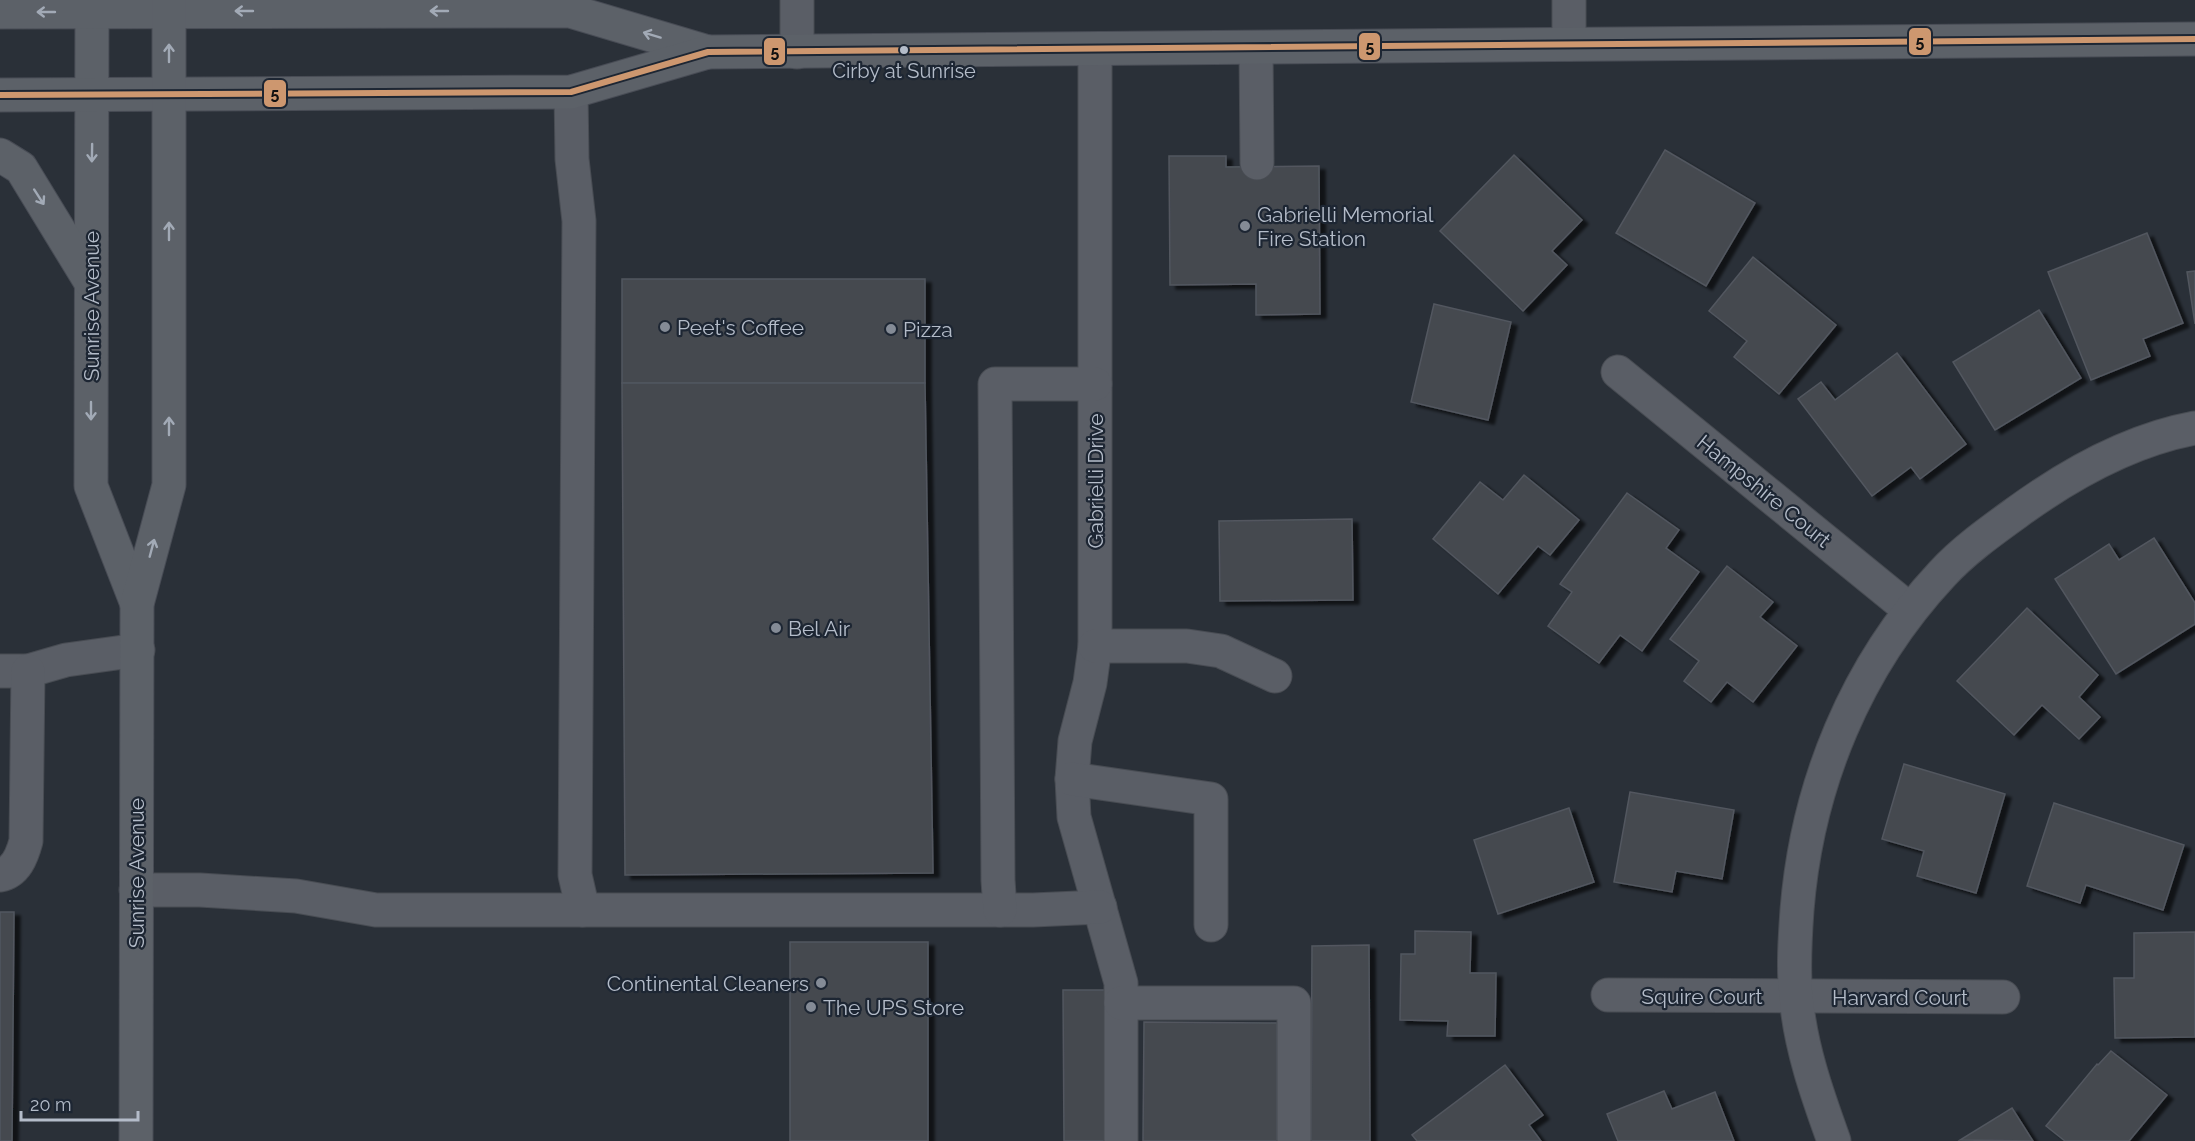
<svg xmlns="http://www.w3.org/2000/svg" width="2195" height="1141" font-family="Raleway,sans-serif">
  <defs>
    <filter id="shadow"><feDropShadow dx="6" dy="4" stdDeviation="1.5" flood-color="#0009"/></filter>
  </defs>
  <rect width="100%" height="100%" fill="#2a3038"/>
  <g fill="#444950" stroke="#52575f" stroke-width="1.5" filter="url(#shadow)">
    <path d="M1665,150L1755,203L1706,286L1616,233Z"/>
    <path d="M1514,155L1582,220L1552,251L1567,265L1523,311L1440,231Z"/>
    <path d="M1169,156H1226V167L1319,166L1320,314L1256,315V284L1170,285Z"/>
    <path d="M2147,233L2183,323L2143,339L2150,356L2091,380L2048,272Z"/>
    <path d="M1753,257L1836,325L1779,394L1734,357L1747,341L1709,311Z"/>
    <path d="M2195,271V324L2187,272Z"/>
    <rect x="622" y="279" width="303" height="104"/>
    <path d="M1434,304L1511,322L1488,420L1411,402Z"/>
    <path d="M2039,310L2081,378L1995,430L1953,362Z"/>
    <path d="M1897,353L1966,444L1920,479L1911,467L1872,496L1798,399L1821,382L1835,400Z"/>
    <path d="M622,383H925L933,873L625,875Z"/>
    <path d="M1524,475L1579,520L1550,555L1538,546L1498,594L1433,539L1480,482L1503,500Z"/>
    <path d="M1627,493L1679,530L1666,548L1699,572L1642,651L1620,635L1599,663L1548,626L1572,592L1560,584Z"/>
    <path d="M1352,519L1353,600L1220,601L1219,521Z"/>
    <path d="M2154,538L2195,603V624L2116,674L2055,579L2109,544L2119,560Z"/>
    <path d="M1727,566L1773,602L1760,617L1797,646L1753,702L1727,682L1711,702L1684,681L1699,661L1670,639Z"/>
    <path d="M2027,608L2098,675L2079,697L2100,717L2079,739L2042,705L2014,735L1957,681Z"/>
    <path d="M1904,764L2005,794L1976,893L1917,876L1924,851L1882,839Z"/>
    <path d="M1630,792L1734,810L1722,879L1676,871L1672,892L1614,882Z"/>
    <path d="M2054,803L2184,845L2163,910L2086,885L2080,903L2027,886Z"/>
    <path d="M1569,808L1594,882L1498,914L1474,840Z"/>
    <path d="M0,912H14L12,1141H0Z"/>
    <path d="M1415,931L1471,932L1470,973H1496L1495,1036H1447L1448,1021L1400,1020L1401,954H1415Z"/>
    <path d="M2195,932V1037L2115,1038L2114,978H2134V933Z"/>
    <rect x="790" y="942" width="138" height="199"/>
    <path d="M1369,945L1370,1141H1311L1312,946Z"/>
    <path d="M1063,990H1107V1141H1064Z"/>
    <path d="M1144,1022L1277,1023V1141H1143Z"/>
    <path d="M2111,1051L2167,1095L2129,1141H2065L2046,1126L2097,1064L2098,1065Z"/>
    <path d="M1505,1065L1543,1115L1529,1125L1541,1141H1417L1412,1135Z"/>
    <path d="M1664,1091L1672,1109L1715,1092L1734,1141H1618L1607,1114Z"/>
    <path d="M2012,1108L2033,1141L1960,1140Z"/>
  </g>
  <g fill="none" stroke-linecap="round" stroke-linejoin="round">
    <g stroke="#484c53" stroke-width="35">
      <g id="minor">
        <path d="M797,0V52"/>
        <path d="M1569,0V44"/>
        <path d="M1256,48L1257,163"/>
        <path d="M1095,49V646L1090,683L1075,741L1072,779L1074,817L1121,983V1141"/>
        <path d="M571,92L572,159L579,221L575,875L583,910"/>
        <path d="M1618,372L1910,610"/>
        <path d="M1095,646H1187L1221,651L1275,676"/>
        <path d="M0,671H28L66,660L138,650"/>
        <path d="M1072,779L1211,799V925"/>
        <path d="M0,875C16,872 22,856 26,841L28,671"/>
        <path d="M136,890H200L296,896L376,910H1033L1100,907"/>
        <path d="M1000,910L998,880L995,384H1095"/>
        <path d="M1608,995L2003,997"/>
        <path d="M1121,1003H1294V1141"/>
        <path d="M1834,1141C1817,1094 1800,1046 1796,996C1793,968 1795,938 1797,910C1807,785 1856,666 1942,574C1963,551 1991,531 2016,513C2068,475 2130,440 2195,428"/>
      </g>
    </g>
    <g stroke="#484c55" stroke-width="35">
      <g id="major">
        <path d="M92,0L91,486L137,604"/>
        <path d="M0,12L570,11L708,52"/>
        <path d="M0,95L571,92L708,52L2195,39"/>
        <path d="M0,155L21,168L90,281"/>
        <path d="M136,1141L137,604L169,485V0"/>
      </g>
    </g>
    <use href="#minor" stroke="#5a5e66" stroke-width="33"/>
    <use href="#major" stroke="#5c6168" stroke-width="33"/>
    <g stroke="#1d2633" stroke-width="10">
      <path id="bus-1" d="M0,95L571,92L708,52L2195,39"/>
    </g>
    <use href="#bus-1" stroke="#cd976f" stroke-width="6"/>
  </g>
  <defs><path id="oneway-shaft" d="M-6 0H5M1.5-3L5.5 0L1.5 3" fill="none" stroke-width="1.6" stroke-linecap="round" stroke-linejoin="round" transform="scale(1.5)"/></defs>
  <g stroke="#a2aab6">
    <use href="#oneway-shaft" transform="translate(244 11) rotate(180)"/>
    <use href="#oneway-shaft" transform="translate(439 11) rotate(180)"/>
    <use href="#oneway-shaft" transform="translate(46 12) rotate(180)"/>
    <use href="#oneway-shaft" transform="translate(652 35) rotate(-163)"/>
    <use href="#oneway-shaft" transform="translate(169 53) rotate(-90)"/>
    <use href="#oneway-shaft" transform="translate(92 153) rotate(91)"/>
    <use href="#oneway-shaft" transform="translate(39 197) rotate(57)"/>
    <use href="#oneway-shaft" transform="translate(169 231) rotate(-90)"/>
    <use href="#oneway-shaft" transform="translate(91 411) rotate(90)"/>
    <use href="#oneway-shaft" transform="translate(169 426) rotate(-90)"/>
    <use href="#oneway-shaft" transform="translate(152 548) rotate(-75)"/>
  </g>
  <circle fill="#b4bcc9" stroke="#1d2633" stroke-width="2" cx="904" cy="50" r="5"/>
  <g fill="#848b96" stroke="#1d2633" stroke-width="2">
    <circle cx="1245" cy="226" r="6"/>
    <circle cx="665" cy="327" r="6"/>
    <circle cx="891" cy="329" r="6"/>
    <circle cx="776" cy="628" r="6"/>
    <circle cx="821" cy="983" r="6"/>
    <circle cx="811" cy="1007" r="6"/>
  </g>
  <g text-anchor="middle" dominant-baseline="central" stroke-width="4.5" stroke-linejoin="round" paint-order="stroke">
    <g font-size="20" fill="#b4bcc9" stroke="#1d2633">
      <text x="904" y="71">Cirby at Sunrise</text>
    </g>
    <g font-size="21" fill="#b4bcc9" stroke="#1d2633" text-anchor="start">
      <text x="1257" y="214">Gabrielli Memorial<tspan x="1257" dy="24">Fire Station</tspan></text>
      <text x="677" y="327">Peet's Coffee</text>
      <text x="903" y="329">Pizza</text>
      <text x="788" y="628">Bel Air</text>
      <text x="809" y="983" text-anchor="end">Continental Cleaners</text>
      <text x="823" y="1007">The UPS Store</text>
    </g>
    <g font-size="21" fill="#b4bcc9" stroke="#1d2633">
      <text transform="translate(91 306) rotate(-90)">Sunrise Avenue</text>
      <text transform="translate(1095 481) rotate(-90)">Gabrielli Drive</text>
      <text transform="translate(1764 491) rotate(39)">Hampshire Court</text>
      <text transform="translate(136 873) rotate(-90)">Sunrise Avenue</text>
      <text x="1702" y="996">Squire Court</text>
      <text x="1900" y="997">Harvard Court</text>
    </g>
  </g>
  <g stroke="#1d2633" stroke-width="2">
    <rect x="1908" y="27" width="24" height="29" rx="6" fill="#cd976f"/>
    <rect x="1358" y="32" width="23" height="29" rx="6" fill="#cd976f"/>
    <rect x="763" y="37" width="23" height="29" rx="6" fill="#cd976f"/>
    <rect x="263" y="79" width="24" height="29" rx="6" fill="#cd976f"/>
  </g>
  <g font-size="16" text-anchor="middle" font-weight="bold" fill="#111">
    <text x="1920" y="47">5</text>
    <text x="1370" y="52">5</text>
    <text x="775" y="57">5</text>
    <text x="275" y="99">5</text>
  </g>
  <path d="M21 1111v9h117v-9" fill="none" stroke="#b4bcc9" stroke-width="3"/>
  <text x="30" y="1111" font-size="18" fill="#b4bcc9" stroke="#1d2633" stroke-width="4.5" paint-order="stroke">20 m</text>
</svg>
